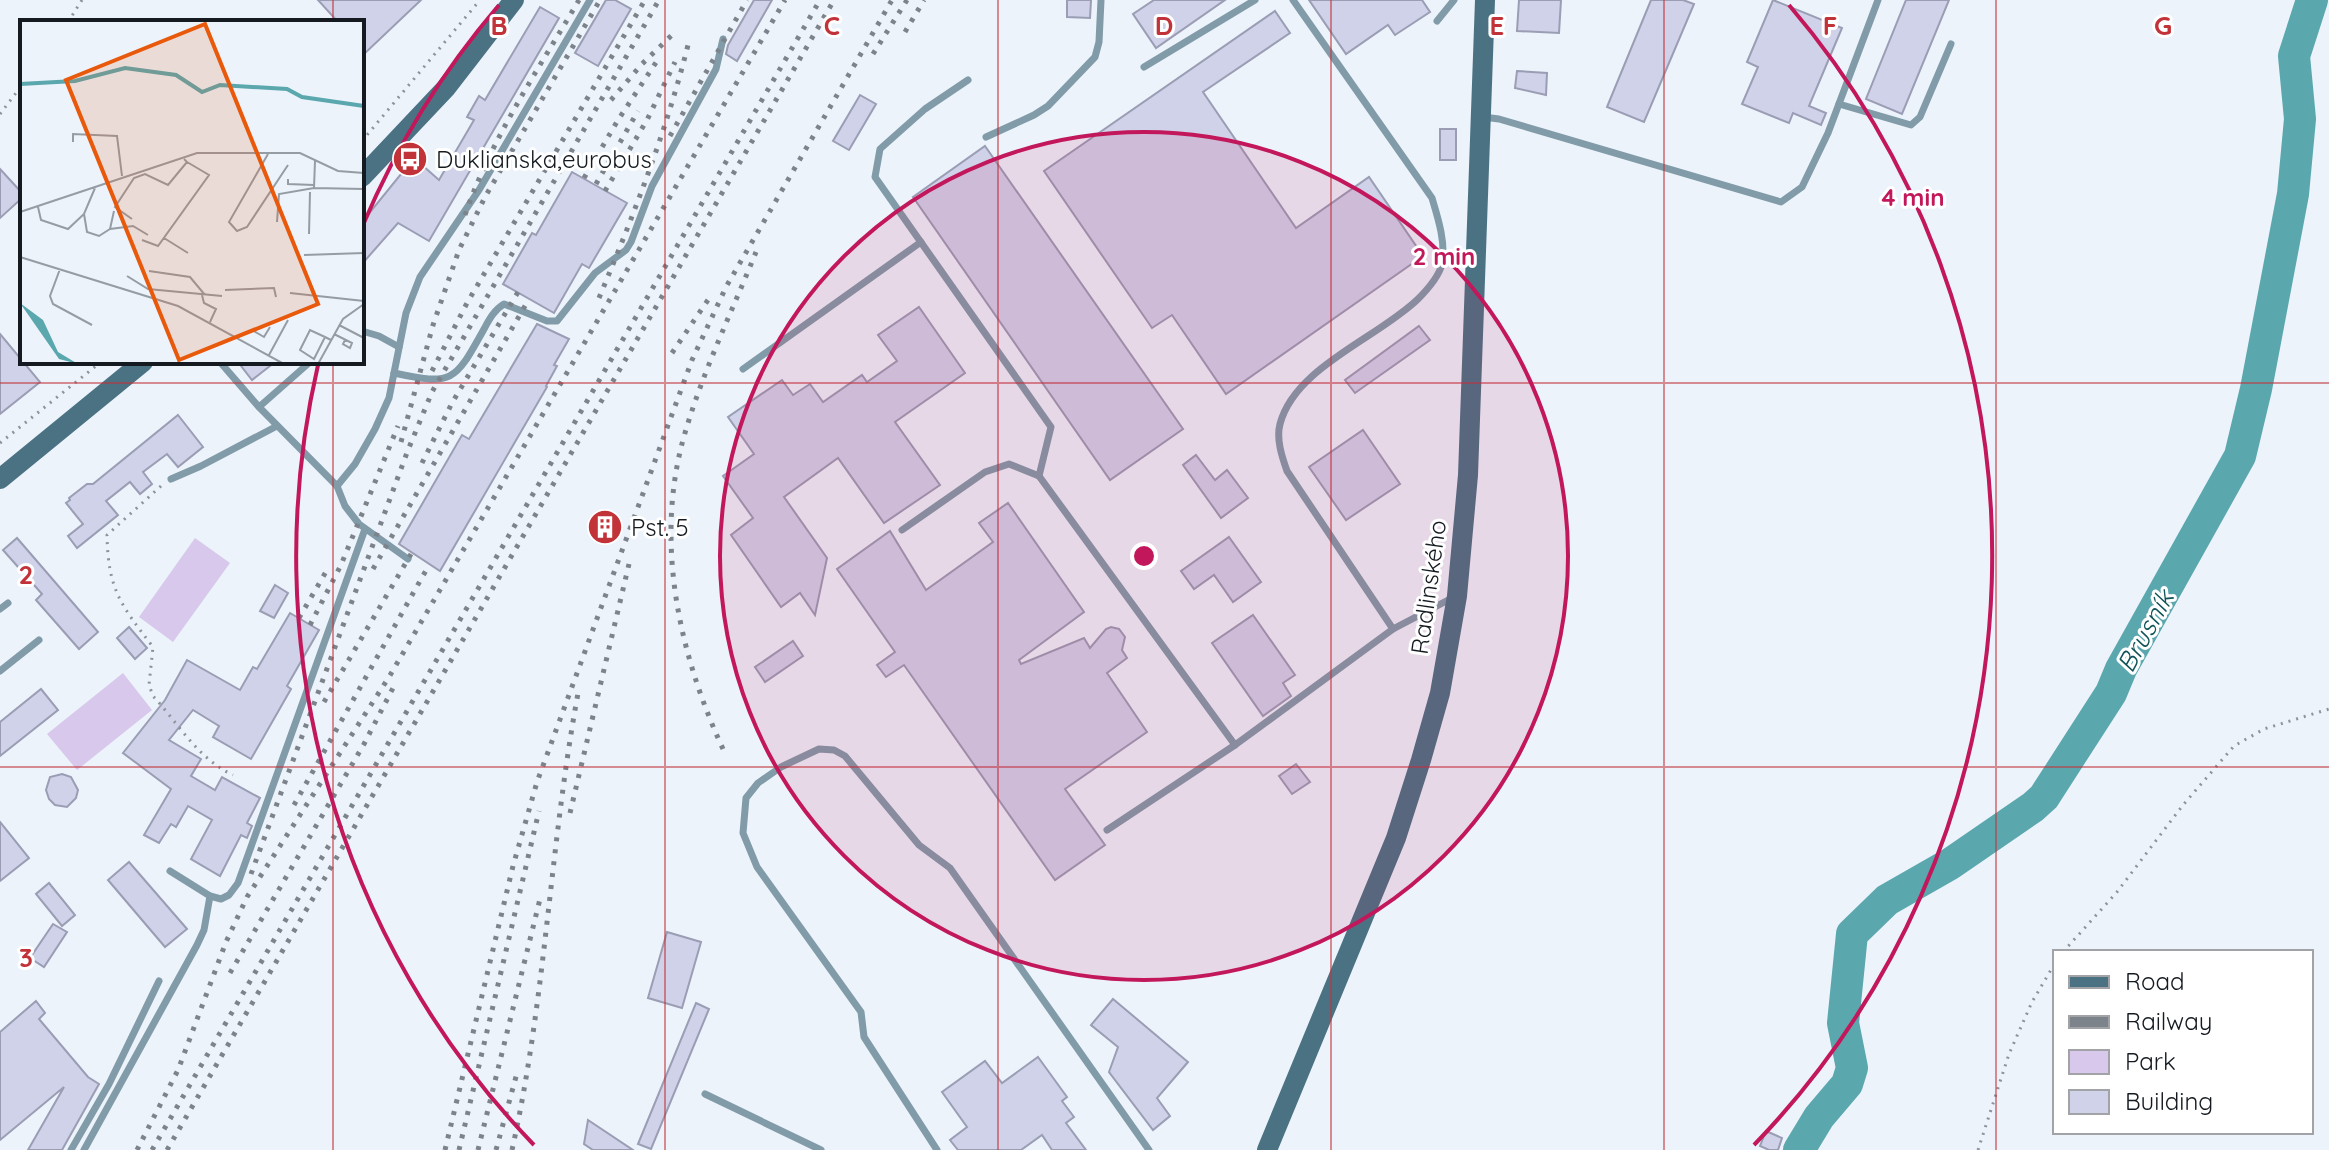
<svg xmlns="http://www.w3.org/2000/svg" width="2329" height="1150" font-family="Quicksand,sans-serif">
  <rect width="100%" height="100%" fill="#ecf3fb"/>
  <g fill="#d8c8ec">
    <path d="M195,538L230,563L173,642L139,617Z"/>
    <path d="M123,673L152,710L77,770L47,734Z"/>
  </g>
  <g fill="none" stroke-linecap="round" stroke-linejoin="round">
    <path stroke="#5ba7ae" stroke-width="32" d="M1799,1150L1819,1117L1847,1084L1852,1068L1843,1023L1852,934L1887,900L1950,864L2033,807L2044,797L2111,693L2121,669L2240,456L2256,389L2293,194L2300,119L2294,56L2312,0"/>
  </g>
  <g fill="#cfd2e9" stroke="#9a9db3" stroke-width="2">
    <path d="M318,0H421L362,56V22H338Z"/>
    <path d="M606,0H615L631,9L598,66L575,53Z"/>
    <path d="M754,0H772L737,61L726,54L728,45Z"/>
    <path d="M1067,0H1091L1090,18L1067,17Z"/>
    <path d="M1154,0H1225L1156,48L1133,14Z"/>
    <path d="M1309,0H1422L1430,12L1395,35L1388,25L1346,54Z"/>
    <path d="M1519,0H1561L1559,33L1517,31Z"/>
    <path d="M1651,0H1683L1694,4L1644,122L1607,107Z"/>
    <path d="M1773,0L1842,28L1809,106L1826,113L1821,125L1793,113L1789,123L1742,104L1758,67L1747,62Z"/>
    <path d="M1906,0H1949L1902,114L1866,99Z"/>
    <path d="M540,7L559,18L429,241L398,223L362,264V222L414,158L439,180L474,120L467,117L479,96L485,100Z"/>
    <path d="M1275,11L1290,33L1203,92L1296,228L1369,177L1423,256L1226,394L1172,315L1152,328L1044,171Z"/>
    <path d="M1517,71L1547,73L1546,95L1515,88Z"/>
    <path d="M860,95L876,104L849,150L833,141Z"/>
    <rect x="1440" y="129" width="16" height="31"/>
    <path d="M985,146L1183,429L1110,480L913,197Z"/>
    <path d="M0,169L22,193V198L0,218Z"/>
    <path d="M572,172L627,203L589,268L582,264L554,313L503,284L532,233L536,235Z"/>
    <path d="M919,307L965,373L895,422L940,485L884,523L838,458L784,497L827,558L815,615L800,593L781,607L731,535L753,518L723,476L754,454L728,417L782,380L793,395L810,384L823,402L862,375L867,382L897,361L878,335Z"/>
    <path d="M537,324L569,339L554,365L557,366L546,386L547,387L440,571L399,544L462,435L469,439Z"/>
    <path d="M1419,326L1430,340L1355,393L1345,380Z"/>
    <path d="M0,334L40,382L0,414Z"/>
    <path d="M238,362H275L252,380Z"/>
    <path d="M178,415L203,447L178,467L167,454L143,472L152,484L140,494L130,482L106,501L118,515L77,548L68,536L83,524L66,503L70,500L69,498L87,484H93Z"/>
    <path d="M1363,430L1400,484L1346,520L1309,467Z"/>
    <path d="M1196,455L1215,480L1227,470L1248,498L1221,518L1183,465Z"/>
    <path d="M1008,503L1084,612L1019,660L1021,664L1084,638L1090,648L1106,629L1111,627L1119,629L1125,637L1122,650L1127,658L1107,673L1147,732L1065,789L1105,845L1055,880L904,665L886,677L877,665L895,652L837,569L890,531L926,590L993,542L979,523Z"/>
    <path d="M1229,537L1261,582L1233,602L1214,575L1194,589L1181,571Z"/>
    <path d="M17,538L98,632L79,649L36,600L42,594L3,550Z"/>
    <path d="M275,585L288,593L274,618L260,611Z"/>
    <path d="M290,613L319,630L287,686L291,689L251,759L213,737L219,726L193,710L169,740L201,759L191,776L215,790L222,777L260,798L247,823L252,826L247,838L241,835L220,876L191,859L212,820L188,806L176,827L171,824L159,843L144,835L171,789L123,753L165,700L187,660L240,690L253,667L257,669Z"/>
    <path d="M1253,615L1295,675L1283,683L1291,696L1263,716L1212,643Z"/>
    <path d="M129,627L147,648L135,659L117,638Z"/>
    <path d="M793,641L803,656L765,682L755,667Z"/>
    <path d="M41,689L58,710L0,756V722Z"/>
    <path d="M1296,764L1310,782L1292,794L1279,776Z"/>
    <path d="M62,774L71,777L78,790L76,798L67,807L55,805L49,799L46,790L50,777Z"/>
    <path d="M0,822L29,858L0,881Z"/>
    <path d="M129,862L187,929L165,947L108,880Z"/>
    <path d="M49,883L75,915L62,926L36,894Z"/>
    <path d="M53,924L67,932L44,967L30,958Z"/>
    <path d="M667,932L701,942L682,1008L648,998Z"/>
    <path d="M1113,999L1188,1062L1157,1098L1170,1116L1153,1130L1109,1072L1118,1047L1091,1025Z"/>
    <path d="M36,1001L45,1013L39,1019L88,1077L99,1084L62,1150H28L64,1087L0,1140V1032Z"/>
    <path d="M696,1003L709,1009L651,1149L638,1144Z"/>
    <path d="M1038,1057L1067,1097L1062,1101L1074,1117L1066,1123L1086,1150H1052L1042,1135L1021,1150H958L950,1140L967,1127L942,1092L985,1061L1002,1083Z"/>
    <path d="M588,1120L633,1150H593L584,1144Z"/>
    <path d="M1766,1131L1782,1138L1778,1150H1769L1760,1146Z"/>
  </g>
  <g fill="none" stroke-linecap="round" stroke-linejoin="round">
    <g stroke="#8c939a" stroke-width="3" stroke-dasharray="2 6" stroke-linecap="butt">
      <path d="M68,22L82,0"/>
      <path d="M0,114L22,85"/>
      <path d="M362,141L480,0"/>
      <path d="M0,443L101,362"/>
      <path d="M161,486L107,535C108,590 121,605 153,647L149,685L153,696C178,723 198,759 233,775"/>
      <path d="M2063,952L2117,892L2183,805L2234,746L2264,729L2329,709"/>
      <path d="M1978,1150L2009,1054L2032,1002L2055,963"/>
    </g>
    <g stroke="#819ba8" stroke-width="7">
      <path d="M1293,0L1432,198C1438,218 1446,243 1442,264C1439,276 1426,291 1418,299C1378,338 1295,367 1280,424C1276,439 1282,457 1287,471L1393,629L1454,597"/>
      <path d="M1437,21L1454,0"/>
      <path d="M1144,67L1255,0"/>
      <path d="M968,80L925,109L880,149L875,177L1051,427L1039,476L1235,745L1393,629"/>
      <path d="M1839,104L1911,125L1920,117L1951,44"/>
      <path d="M1483,117L1499,119L1781,202L1802,187L1828,133L1878,0"/>
      <path d="M986,137L1034,115L1048,106L1095,57L1099,42L1101,0"/>
      <path d="M362,331L379,336L399,347"/>
      <path d="M220,362L259,407L310,362"/>
      <path d="M743,369L921,242"/>
      <path d="M394,373C454,386 455,381 484,329C489,320 494,310 504,304L547,321H557L595,273L626,250L631,242L652,186L716,69L723,39"/>
      <path d="M259,407L337,486L345,506L359,524L408,559"/>
      <path d="M171,479L201,466L277,426"/>
      <path d="M337,486L355,464L375,429L389,398L406,313L420,277L479,190L590,0"/>
      <path d="M902,530L985,472L1009,464L1039,476"/>
      <path d="M0,609L8,603"/>
      <path d="M0,671L39,640"/>
      <path d="M1107,830L1235,745"/>
      <path d="M170,871L210,896L221,899L229,895L238,883L365,529"/>
      <path d="M705,1094L821,1150"/>
      <path d="M71,1150L109,1084L159,981"/>
      <path d="M84,1150L197,945L204,930L210,896"/>
      <path d="M937,1150L864,1037L861,1012L757,867L743,833L746,798L758,783L781,767L819,749L834,750L845,756L919,845L950,868L1149,1150"/>
    </g>
    <g stroke="#4b7283" stroke-width="20">
      <path d="M362,177L446,88L514,0"/>
      <path d="M0,479L143,362"/>
      <path d="M1267,1150L1396,838L1421,760L1440,693L1457,596L1468,475L1485,0"/>
    </g>
    <g stroke="#7d838a" stroke-width="5" stroke-dasharray="4 8" stroke-linecap="butt">
      <path d="M905,32L924,0"/>
      <path d="M873,54L907,0"/>
      <path d="M611,100L642,64L674,33"/>
      <path d="M670,136L747,0"/>
      <path d="M584,178L618,120L657,61"/>
      <path d="M596,184L638,111"/>
      <path d="M605,191L647,120L675,62"/>
      <path d="M465,215C491,139 538,70 579,0"/>
      <path d="M599,298C634,214 667,130 689,41"/>
      <path d="M672,353L712,294"/>
      <path d="M432,371L467,303L645,0"/>
      <path d="M401,442L433,325L459,250L485,197L600,0"/>
      <path d="M422,463L452,403L518,292"/>
      <path d="M373,569L529,299"/>
      <path d="M299,618L327,570"/>
      <path d="M310,625L341,565L398,426"/>
      <path d="M324,702L411,554"/>
      <path d="M723,749C679,654 655,543 683,440C701,375 731,314 756,252"/>
      <path d="M294,805L429,565"/>
      <path d="M570,813L629,564"/>
      <path d="M251,874L408,450L432,392L659,0"/>
      <path d="M230,973L364,744L393,688"/>
      <path d="M137,1150L178,1070L226,942L247,897L389,677L785,0"/>
      <path d="M152,1150L820,0"/>
      <path d="M167,1150L834,0"/>
      <path d="M445,1150L513,866L537,782L692,360L726,287L892,0"/>
      <path d="M459,1150L539,811"/>
      <path d="M478,1150L540,899"/>
      <path d="M496,1150L517,1073"/>
      <path d="M512,1150C546,998 550,841 579,688"/>
    </g>
  </g>
  <path fill="none" stroke="#c23239" stroke-width="2" stroke-opacity="0.55" d="M333,0V22M665,0V1150M998,0V1150M1331,0V1150M1664,0V1150M1996,0V1150M333,362V1150M0,383H2329M0,767H2329"/>
  <circle cx="1144" cy="556" r="424" fill="#c2185b" fill-opacity=".12"/>
  <g fill="none" stroke="#c2185b" stroke-width="4">
    <circle cx="1144" cy="556" r="424"/>
    <path d="M534 1145A848 848 0 0 1 318 365M363 225A848 848 0 0 1 499 5M1789 5A848 848 0 0 1 1754 1145"/>
  </g>
  <defs>
    <g id="bus-disc" transform="scale(1.8)"><circle r="9.5" fill="#c23239" stroke="#fff"/><path d="M-5-6H5V4H4V6H2V4H-2V6H-4V4H-5ZM-3.5-4V0h7V-4ZM-3.5 1.2v1.5H-2V1.2ZM2 1.2v1.5H3.5V1.2Z" fill="#fff"/></g>
    <g id="building-disc" transform="scale(1.8)"><circle r="9.5" fill="#c23239" stroke="#fff"/><path d="M-4-6H4V6H1V3H-1V6H-4ZM-2.5-4.3h1.7v1.8h-1.7ZM.8-4.3h1.7v1.8H.8ZM-2.5-1h1.7V.8h-1.7ZM.8-1h1.7V.8H.8Z" fill="#fff"/></g>
  </defs>
  <g fill-rule="evenodd">
    <use href="#bus-disc" x="410" y="159"/>
    <use href="#building-disc" x="605" y="527"/>
  </g>
  <g text-anchor="middle" dominant-baseline="central" stroke-width="6" stroke-linejoin="round" paint-order="stroke">
    <g font-size="24" fill="#141a20" stroke="#fff" text-anchor="start">
      <text x="436" y="159">Duklianska,eurobus</text>
      <text x="631" y="527">Pst. 5</text>
    </g>
    <g font-size="24" fill="#141a20" stroke="#fff">
      <text transform="translate(1428 587) rotate(-82)">Radlinského</text>
    </g>
    <g font-size="26" font-style="italic" fill="#105458" stroke="#fff">
      <text transform="translate(2145 631) rotate(-61)">Brusník</text>
    </g>
  </g>
  <g transform="translate(20 20)">
    <rect width="344" height="344" fill="#ecf3fb"/>
    <path d="M0,283L23,300L38,332L58,344L39,339Z" fill="#5ba7ae"/>
    <path fill="none" stroke="#5ba7ae" stroke-width="4" d="M0,64L55,61L105,48L156,55L182,72L200,65L267,69L282,77L344,86"/>
    <path fill="none" stroke="#969ca3" stroke-width="2" d="M53,122V114L97,116L102,156M248,134L209,202L217,211L227,207L268,145M295,141L294,168L344,169M268,159V164L294,165M18,187L21,200L48,209L64,194L75,168M0,192L177,133H280L318,151L344,153M64,194L67,212L79,216L90,209L94,191M112,199L95,187L114,158L125,154L148,165L167,142L164,139M257,202L259,174L294,168M90,209L113,206L128,215M289,214L290,172M144,218L168,233M122,220L138,226L189,155L167,142M284,235L344,233M0,237L158,286L264,344M40,249L30,276L33,284L72,305M129,251L170,257L185,275M107,256L128,269L202,276M205,270L254,268L256,277M270,273L344,281M182,275L184,283L196,289L190,302M319,305L344,318M232,310L244,317L250,307M314,314L332,323L330,328L323,324L325,320M305,317L294,339L280,330L290,310L305,317L311,320M249,335L268,300M298,344L323,299L344,284"/>
    <path fill="#e8590c" fill-opacity="0.15" stroke="#e8590c" stroke-width="4" d="M185,4L298,284L159,340L46,60Z"/>
    <rect width="344" height="344" fill="none" stroke="#141a20" stroke-width="4"/>
  </g>
  <g font-size="26" text-anchor="middle" font-weight="bold" fill="#c23239" stroke="#fff" stroke-width="6" stroke-linejoin="round" paint-order="stroke">
    <text x="499" y="35">B</text>
    <text x="832" y="35">C</text>
    <text x="1164" y="35">D</text>
    <text x="1497" y="35">E</text>
    <text x="1830" y="35">F</text>
    <text x="2163" y="35">G</text>
    <text x="26" y="584">2</text>
    <text x="26" y="967">3</text>
  </g>
  <circle cx="1144" cy="556" r="12" fill="#c2185b" stroke="#fff" stroke-width="4"/>
  <g font-size="24" text-anchor="middle" font-weight="bold" fill="#c2185b" stroke="#fff" stroke-width="6" stroke-linejoin="round" paint-order="stroke">
    <text x="1913" y="206">4 min</text>
    <text x="1444" y="265">2 min</text>
  </g>
  <rect x="2053" y="950" width="260" height="184" fill="#ffffff" stroke="#a1a3a6" stroke-width="2"/>
  <rect x="2069" y="976" width="40" height="12" fill="#4b7283" stroke="#a1a3a6" stroke-width="2"/>
  <text x="2125" y="990" font-size="24" fill="#141a20">Road</text>
  <rect x="2069" y="1016" width="40" height="12" fill="#7d838a" stroke="#a1a3a6" stroke-width="2"/>
  <text x="2125" y="1030" font-size="24" fill="#141a20">Railway</text>
  <rect x="2069" y="1050" width="40" height="24" fill="#d8c8ec" stroke="#a1a3a6" stroke-width="2"/>
  <text x="2125" y="1070" font-size="24" fill="#141a20">Park</text>
  <rect x="2069" y="1090" width="40" height="24" fill="#cfd2e9" stroke="#a1a3a6" stroke-width="2"/>
  <text x="2125" y="1110" font-size="24" fill="#141a20">Building</text>
</svg>
